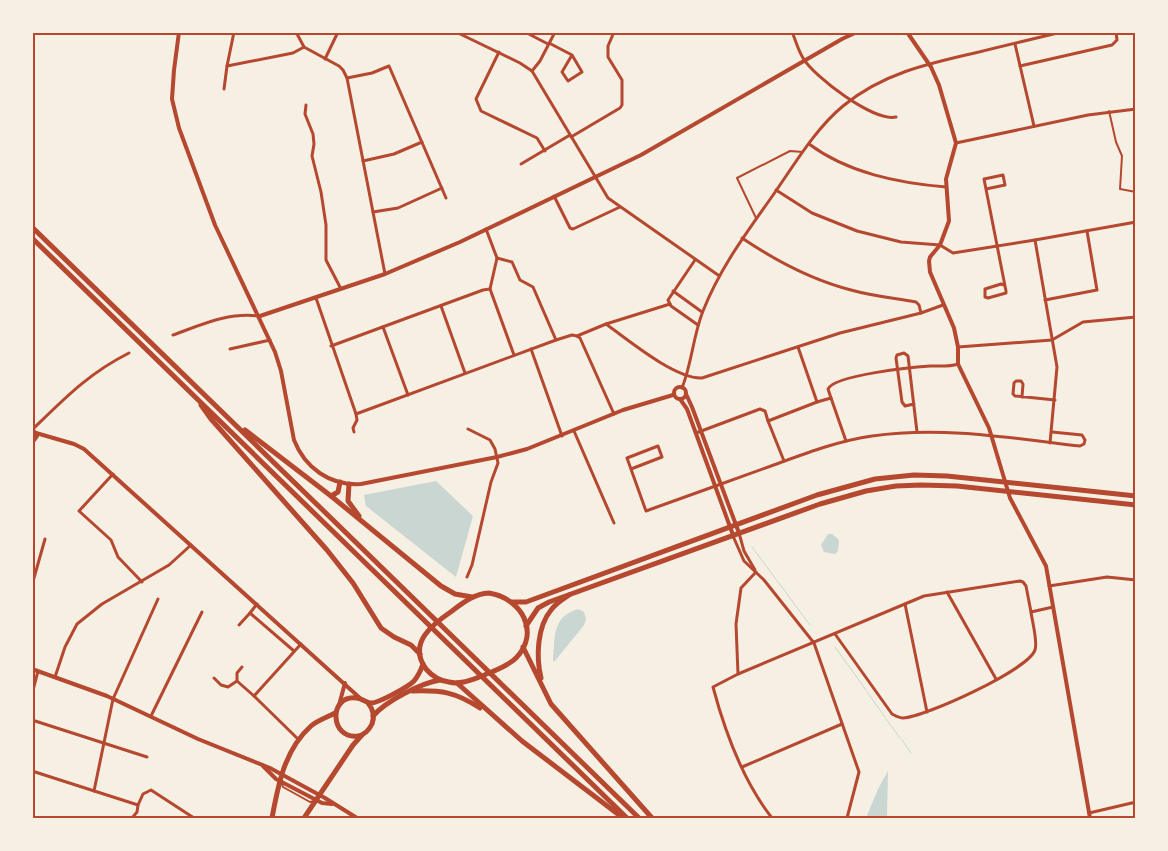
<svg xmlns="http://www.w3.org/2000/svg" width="1168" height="851" font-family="'Sofia Sans Condensed',sans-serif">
  <rect width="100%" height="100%" fill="#f6efe4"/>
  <g fill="#c9d6d2">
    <path d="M436,481L473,516L456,577L366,506L364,495Z"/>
    <path d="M828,534H832L839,540L838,551L835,554L824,552L821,545Z"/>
    <path d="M578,609L584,612L586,619L584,625L554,662L553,660C555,637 552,617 578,609Z"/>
    <path d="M888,771L887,818H866L878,789Z"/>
  </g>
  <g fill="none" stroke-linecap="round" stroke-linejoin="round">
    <g stroke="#c9d6d2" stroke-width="1">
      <path d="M752,547L810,625"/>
      <path d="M835,647L866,690"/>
      <path d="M867,692L885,717"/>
      <path d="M886,719L900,738"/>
      <path d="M902,740L911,753"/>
    </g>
    <g stroke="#b5482f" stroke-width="2">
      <path d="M1109,111L1116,142L1122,156L1120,189L1136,192"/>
      <path d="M756,218L737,178L790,151L803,152"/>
      <path d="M282,784L283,787L310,802L314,801"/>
    </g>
    <g stroke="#b5482f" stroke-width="3">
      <path d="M296,32L304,47L339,66L343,70L347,78L385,274"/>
      <path d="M456,32L520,63L532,71L608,198L718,275"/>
      <path d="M525,32L548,44"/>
      <path d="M792,32C796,41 798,50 803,58C814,77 874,122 896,117"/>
      <path d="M549,43L572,55L582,72L568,81L562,72L572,55"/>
      <path d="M1015,44L1034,126"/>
      <path d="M499,52L476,99L481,111L537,138L545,151"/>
      <path d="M325,59L338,32"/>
      <path d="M227,66L293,53L304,47"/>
      <path d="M1020,66L1112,45L1117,40L1116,32"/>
      <path d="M532,71L540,61L555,32"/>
      <path d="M347,78L372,73L389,66L446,198"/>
      <path d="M224,89L227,66L234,32"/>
      <path d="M306,105L305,114L313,134L314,144L312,156L321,192L326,225V260L341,289"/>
      <path d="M571,137L620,108L622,105V80L608,57V46L614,32"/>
      <path d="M956,143L1088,115L1136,109"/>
      <path d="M809,144C848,173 898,183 946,187"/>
      <path d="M363,161L394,154L422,142"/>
      <path d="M521,164L570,135"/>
      <path d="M986,189L1005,185L1003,175L984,179L1006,291V293L988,298L985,297V289L1001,284L1004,285"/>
      <path d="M776,190L812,213L857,231L901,242L940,245L953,253L1035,240L1136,222"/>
      <path d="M554,196L570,228L573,229L620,207"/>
      <path d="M373,212L398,208L442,188"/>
      <path d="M486,229L497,258L490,289L514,355"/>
      <path d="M742,238C776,261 812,280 851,290C872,296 894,298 916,302L919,305L921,313"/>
      <path d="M1035,240L1057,367L1050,443"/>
      <path d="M497,258L512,262L520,280L533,287L556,340"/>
      <path d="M695,260L668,300L671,306L698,325"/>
      <path d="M673,291L702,312"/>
      <path d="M316,298L356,414L357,420L353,428L354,432"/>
      <path d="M1045,300L1097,290L1087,231"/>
      <path d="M441,306L465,373"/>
      <path d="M606,324C628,340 675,379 702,378L840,333L921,313L943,305"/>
      <path d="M383,327L408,395"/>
      <path d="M32,333V337"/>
      <path d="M173,335C201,325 228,312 259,316"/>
      <path d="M577,336L580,338L614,414"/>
      <path d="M331,346L483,290L490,289"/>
      <path d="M798,347L817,402L831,398L846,441"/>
      <path d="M958,347L1052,340L1083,322L1136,317"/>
      <path d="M230,349L270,340"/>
      <path d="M531,349L562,436"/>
      <path d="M682,388C692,363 693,336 703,311C720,268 745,235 771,198C793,167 814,130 843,106C883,73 930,63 979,52C1006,45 1034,39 1061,32"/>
      <path d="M1022,397L1023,384L1021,381H1016L1014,383L1013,394L1015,396L1055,400"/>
      <path d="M831,398L828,389C834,375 914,367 930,366C940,366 949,367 958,364"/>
      <path d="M914,404L905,406L902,402L896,358L897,355L904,353L908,356L917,432"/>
      <path d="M356,414L556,340L572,335L577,336L606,324L670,304"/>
      <path d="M768,421L784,461"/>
      <path d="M33,429C65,398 89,373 129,353"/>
      <path d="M574,431L614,523"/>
      <path d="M696,433L760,409L765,411L768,421L817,402"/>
      <path d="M631,469L662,457L658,446L627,458L646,511C688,496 729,481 771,466C804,454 837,441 872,436C941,426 1012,438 1080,446L1084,444L1085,440L1082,435L1052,432"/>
      <path d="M113,474L79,511L111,540L118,557L142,582"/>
      <path d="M739,533L744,551L755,570"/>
      <path d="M733,536L744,561L764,580L814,643L859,772L847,818"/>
      <path d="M756,572L741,588L736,624L738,674L713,687C725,732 743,781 772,818"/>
      <path d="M467,577L472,565L491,482L498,463L495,449L490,440L468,429"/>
      <path d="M32,585L45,539"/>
      <path d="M1049,586L1107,577L1136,580"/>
      <path d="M947,592L996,679"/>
      <path d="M257,604L250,613L294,651"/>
      <path d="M905,604L927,712"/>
      <path d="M239,625L250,613"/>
      <path d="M835,634L892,714C896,716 899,718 903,718C925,717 1028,670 1035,650C1038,642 1032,621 1031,612"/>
      <path d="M738,674L924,596L1020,581L1023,582L1026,586L1031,612L1053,607"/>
      <path d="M55,677L65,647L77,624L102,604L169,565L191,545"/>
      <path d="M214,678L221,685L228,687L237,681L254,696"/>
      <path d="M237,681V673L242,667"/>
      <path d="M32,694L38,671"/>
      <path d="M151,716L202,612"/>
      <path d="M32,720L147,757"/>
      <path d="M299,740L254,696L301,644"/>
      <path d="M742,767L842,724"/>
      <path d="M32,771L138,805L143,794L151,790L194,818"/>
      <path d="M94,791L113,699L158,599"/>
      <path d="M1089,813L1136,802"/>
      <path d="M132,818L137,812L138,805"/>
    </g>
    <g stroke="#b5482f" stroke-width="4">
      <path d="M179,32L174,70L172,99L179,128L215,225L275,352L281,371L294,440C305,468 330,486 361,484L497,457L527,449L623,410L673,395"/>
      <path d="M907,32L931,67L939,85L956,143L946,179L949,221L940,245L930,257L929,261L930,272L954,328L958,347V364L989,428L1010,498L1046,566L1090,818"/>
      <path d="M260,316L385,274L460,242L641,155L842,39L857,32"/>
      <circle cx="680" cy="393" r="6"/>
      <path d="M686,394L692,407L739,533"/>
      <path d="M680,399L687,409L733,535"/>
      <path d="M32,428L37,436L32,443"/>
      <path d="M36,433L74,444L84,449L361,699"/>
      <path d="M32,669L107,696L198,739L270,768L325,798L357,818"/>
      <path d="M339,705L345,683"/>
      <path d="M263,766L276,779L322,803L332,804"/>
    </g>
    <g stroke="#b5482f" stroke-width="5">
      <path d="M489,593C521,598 541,632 516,658C507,667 493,671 482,676C471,680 460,685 449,682C440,681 432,676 426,669C407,643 433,624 452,611C464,602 474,594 489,593Z"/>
      <path d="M513,602H526L817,495L875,479L914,475L947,476L1136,496"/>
      <path d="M526,626L538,608L549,602L820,504L866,491L896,486L921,485L957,486L1136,505"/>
      <path d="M368,703C373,709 375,716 372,724C369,730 364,735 358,736C330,740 328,695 356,698C361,698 365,702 370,703C377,704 408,687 414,681C418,676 421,670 423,664"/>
      <path d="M373,716C386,701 421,683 440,680"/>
      <path d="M272,818C278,786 284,750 311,726C318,720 328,717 335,713"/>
      <path d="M304,818L353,745L362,735"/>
    </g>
    <g stroke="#b5482f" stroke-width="5">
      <path d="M32,227L639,818"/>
      <path d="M32,238L627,818"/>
      <path d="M201,405L211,419L327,550L353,583L381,628L394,637L411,645L420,654"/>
      <path d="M245,430L331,496L441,586L455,594L472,597"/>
      <path d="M349,484L348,501L359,516"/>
      <path d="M331,496L338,492L340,482"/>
      <path d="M523,647L551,704L652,818"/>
      <path d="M541,678C536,657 537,627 551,610C556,603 563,599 569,595"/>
      <path d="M457,683L522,741L623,818"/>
      <path d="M412,691C442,690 455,692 480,708"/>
    </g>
  </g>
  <rect width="1168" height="851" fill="none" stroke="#f6efe4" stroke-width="68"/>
  <rect x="34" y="34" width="1100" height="783" fill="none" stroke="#b5482f" stroke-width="2"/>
</svg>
